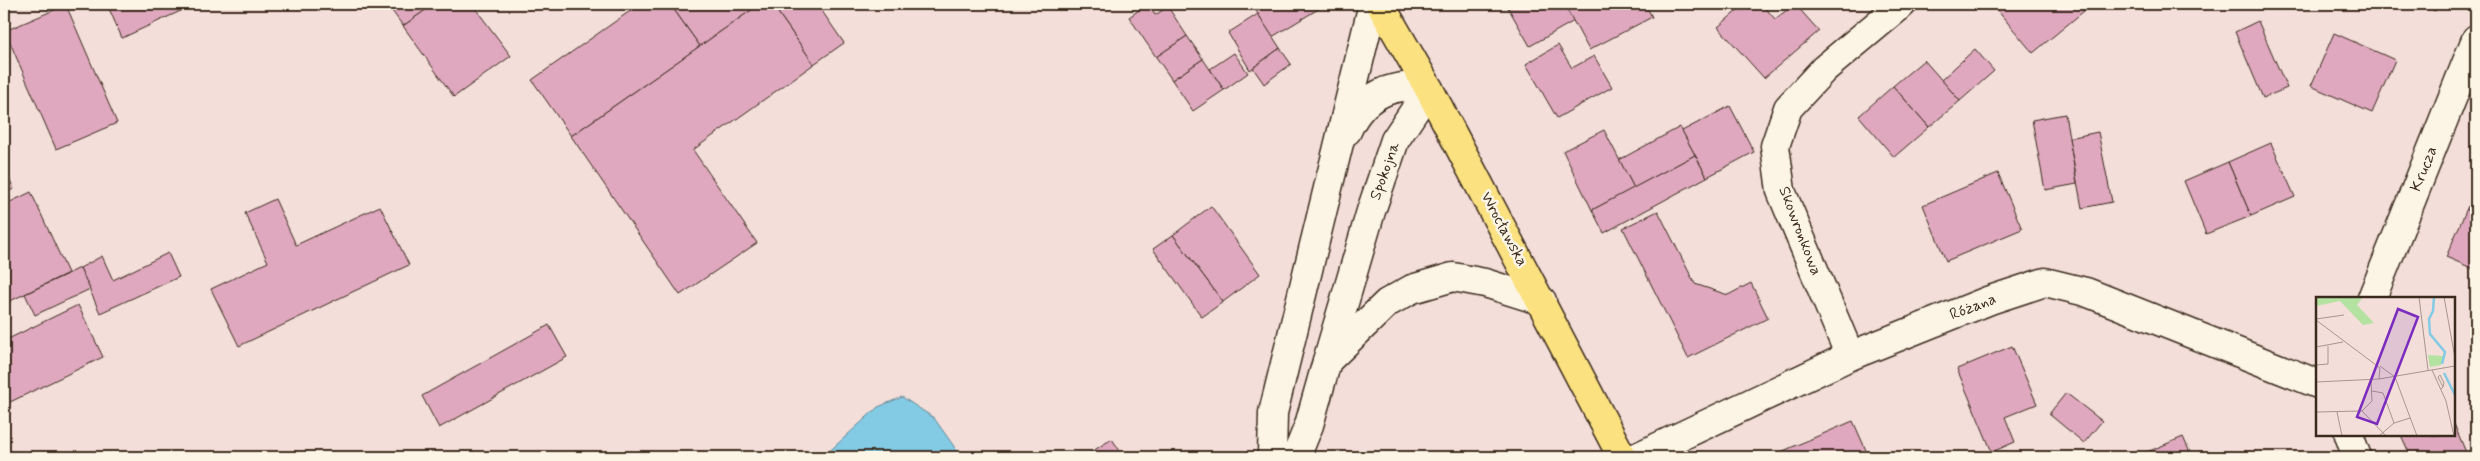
<svg xmlns="http://www.w3.org/2000/svg" width="2480" height="461" font-family="Mynerve,sans-serif">
  <rect width="100%" height="100%" fill="#f3ded9"/>
  <filter id="ink" filterUnits="userSpaceOnUse"><feTurbulence type="fractalNoise" baseFrequency=".02" numOctaves="2"/><feDisplacementMap in="SourceGraphic" scale="10" xChannelSelector="R" yChannelSelector="G"/><feConvolveMatrix kernelMatrix="1 2 1 2 8 2 1 2 1" color-interpolation-filters="sRGB"/></filter>
  <g filter="url(#ink)">
    <path fill="#83cae4" stroke="#668a95" d="M902,397L934,418L960,455V457H823L878,407Z"/>
    <g fill="#dfa8be" stroke="#3b2a1e">
      <path d="M107,4H182L185,9L122,38Z"/>
      <path d="M182,4H197L185,9Z"/>
      <path d="M387,4H434L403,26Z"/>
      <path d="M434,4H472L511,56L454,97L403,26Z"/>
      <path d="M640,4H670L700,46L571,136L532,80Z"/>
      <path d="M670,4H760L700,46Z"/>
      <path d="M760,4H772L814,64L693,150L757,243L680,295L571,136Z"/>
      <path d="M772,4H817L844,43L814,64Z"/>
      <path d="M1148,4L1155,15L1168,7L1187,36L1156,57L1129,17Z"/>
      <path d="M1252,4H1318L1320,8L1272,37Z"/>
      <path d="M1506,4H1564L1574,21L1530,46Z"/>
      <path d="M1564,4H1645L1652,17L1589,50Z"/>
      <path d="M1745,4H1762L1775,19L1795,4L1819,31L1764,78L1718,27Z"/>
      <path d="M1992,4H2078L2084,11L2033,53Z"/>
      <path d="M2078,4H2092L2084,11Z"/>
      <path d="M2418,4H2438L2435,11Z"/>
      <path d="M66,5L117,123L56,149L5,31Z"/>
      <path d="M1258,14L1280,48L1250,70L1228,33Z"/>
      <path d="M2258,21L2287,88L2263,98L2235,32Z"/>
      <path d="M2334,33L2395,60L2372,113L2311,86Z"/>
      <path d="M1187,36L1203,59L1172,80L1156,57Z"/>
      <path d="M1558,45L1572,68L1594,56L1612,87L1557,118L1526,64Z"/>
      <path d="M1280,48L1291,64L1264,84L1253,68Z"/>
      <path d="M1975,49L1994,71L1960,101L1941,80Z"/>
      <path d="M1234,53L1248,73L1224,90L1210,69Z"/>
      <path d="M1203,59L1224,90L1193,111L1172,80Z"/>
      <path d="M1924,60L1960,101L1929,127L1893,86Z"/>
      <path d="M1893,86L1929,127L1894,157L1859,116Z"/>
      <path d="M1730,106L1754,152L1707,177L1682,131Z"/>
      <path d="M2065,114L2077,184L2045,190L2032,120Z"/>
      <path d="M1680,127L1695,155L1634,188L1619,160Z"/>
      <path d="M1604,130L1634,188L1592,210L1563,151Z"/>
      <path d="M2098,132L2112,202L2082,208L2069,138Z"/>
      <path d="M2271,143L2295,197L2251,216L2228,162Z"/>
      <path d="M1695,155L1707,177L1604,233L1592,210Z"/>
      <path d="M2228,162L2251,216L2206,234L2184,181Z"/>
      <path d="M4,167L14,189L4,193Z"/>
      <path d="M1998,173L2022,229L1946,261L1923,205Z"/>
      <path d="M31,192L68,273L4,304V205Z"/>
      <path d="M275,199L296,245L380,206L409,265L239,346L211,289L268,262L245,213Z"/>
      <path d="M1211,206L1260,274L1223,302L1173,235Z"/>
      <path d="M2468,206L2476,210V270L2446,257Z"/>
      <path d="M1658,211L1695,284L1728,295L1751,283L1768,318L1688,358L1623,228Z"/>
      <path d="M1173,235L1223,302L1202,317L1153,249Z"/>
      <path d="M168,253L179,277L100,313L80,268L102,256L113,280Z"/>
      <path d="M80,268L90,289L35,315L25,294Z"/>
      <path d="M78,305L103,357L4,405V341Z"/>
      <path d="M549,325L567,357L439,428L422,396Z"/>
      <path d="M2012,346L2037,404L2005,417L2015,442L1992,452L1957,369Z"/>
      <path d="M2066,393L2102,421L2084,443L2049,414Z"/>
      <path d="M1853,421L1869,457H1769Z"/>
      <path d="M2454,424L2468,457H2411L2401,435H2454Z"/>
      <path d="M2183,437L2192,457H2135Z"/>
      <path d="M1112,439L1124,457H1083Z"/>
    </g>
    <g fill="none" stroke-linecap="round" stroke-linejoin="round">
      <g stroke="#3b2a1e" stroke-width="31">
        <g id="street">
          <path d="M2372,298L2476,39"/>
          <path d="M1850,356L1781,191L1775,146L1788,108L1824,69L1902,4"/>
          <path d="M2349,435L2357,457"/>
          <path d="M1637,457L1850,356L1990,300L2045,282L2086,292L2318,384"/>
        </g>
      </g>
      <g stroke="#3b2a1e" stroke-width="31">
        <g id="secondary">
          <path d="M1327,361L1371,211L1395,140L1429,89C1392,81 1362,96 1347,131"/>
          <path d="M1272,457L1273,413L1373,4"/>
          <path d="M1296,457L1309,425L1327,361L1387,303L1412,289L1453,277L1485,283L1542,301"/>
        </g>
      </g>
      <g stroke="#3b2a1e" stroke-width="31">
        <path id="primary" d="M1380,4L1429,89L1622,457"/>
      </g>
      <use href="#street" stroke="#fcf5e5" stroke-width="28"/>
      <use href="#secondary" stroke="#fcf5e5" stroke-width="28"/>
      <use href="#primary" stroke="#fbe180" stroke-width="28"/>
    </g>
  </g>
  <g text-anchor="middle" dominant-baseline="central" stroke-width="5" stroke-linejoin="round" paint-order="stroke">
    <g font-size="16" fill="#3b2a1e" stroke="#fcf5e5">
      <text transform="translate(2424 169) rotate(-68)">Krucza</text>
      <text transform="translate(1385 171) rotate(-70)">Spokojna</text>
      <text transform="translate(1504 229) rotate(62)">Wrocławska</text>
      <text transform="translate(1800 231) rotate(69)">Skowronkowa</text>
      <text transform="translate(1973 307) rotate(-21)">Różana</text>
    </g>
  </g>
  <g transform="translate(2316 297)">
    <rect width="139" height="139" fill="#f3ded9"/>
    <path d="M0,0H47L41,8L58,26L47,28L24,4L0,9ZM112,58L127,59L125,68L114,70Z" fill="#b4e2a0"/>
    <path fill="none" stroke="#83cae4" stroke-width="2.5" d="M118,0L117,14L113,22L114,37L129,55L126,67M128,76L139,98"/>
    <path fill="none" stroke="#a9968e" stroke-width="1" d="M103,0L112,73M128,0L139,61M0,22L28,18M0,23L64,71L63,82M0,50L27,45M0,68L12,67V49M64,69L79,80L101,139M116,73L130,104L138,139M0,85L63,82L139,69M125,92L127,90L128,86L124,78L122,80L127,90M56,94L67,96L78,126M46,114L70,139M0,115L46,114L56,104L55,83M21,115L26,139M63,139L78,126L94,121"/>
    <path fill="#7b2cbf" fill-opacity="0.15" stroke="#7b2cbf" stroke-width="2.5" d="M82,12L102,20L61,127L41,120Z"/>
    <rect width="139" height="139" fill="none" stroke="#3b2a1e" stroke-width="2.5"/>
  </g>
  <rect width="2480" height="461" fill="none" stroke="#fcf5e5" stroke-width="20"/>
  <rect x="10" y="10" width="2460" height="441" fill="none" stroke="#3b2a1e" stroke-width="2" filter="url(#ink)"/>
</svg>
